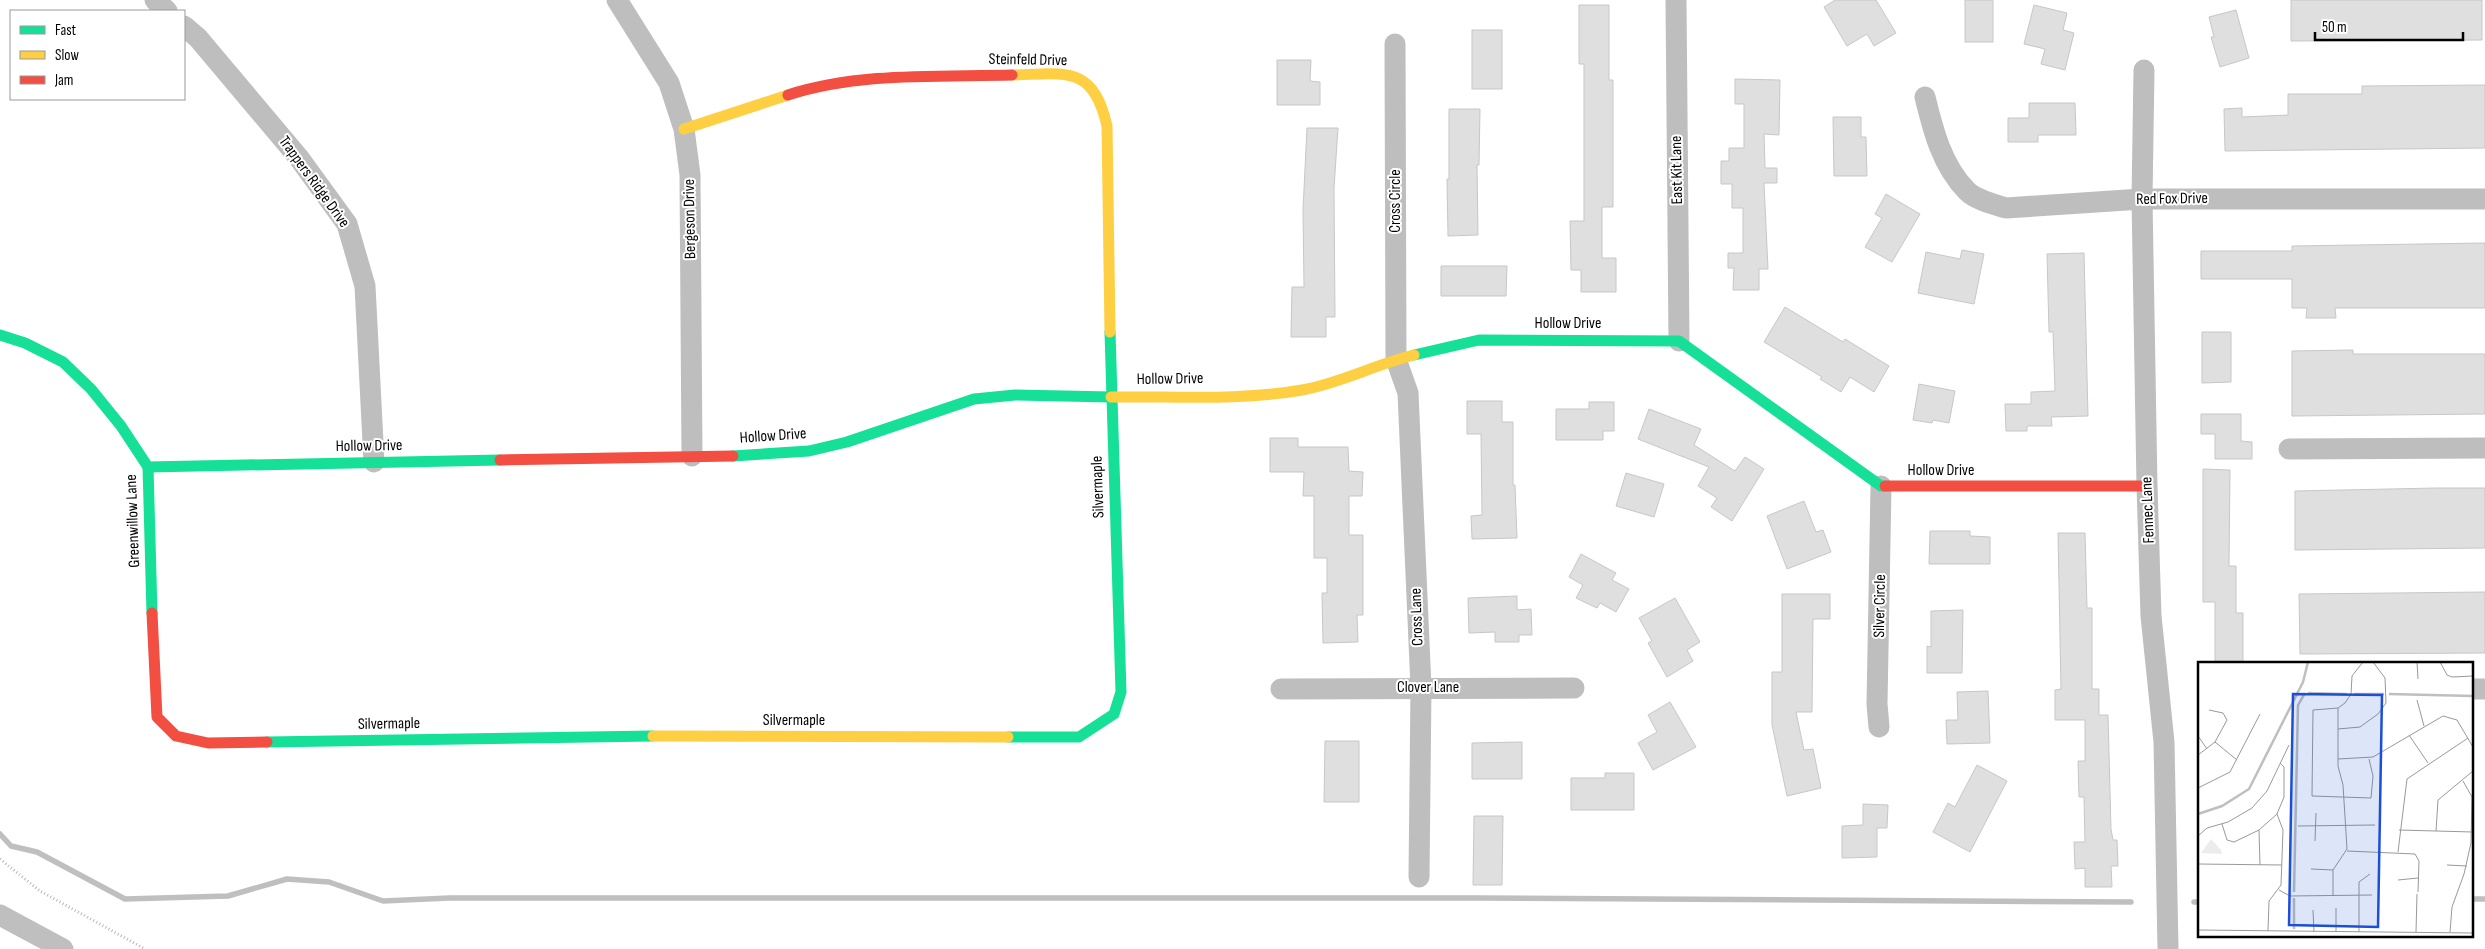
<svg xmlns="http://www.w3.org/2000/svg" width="2485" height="949" font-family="'Sofia Sans Condensed',sans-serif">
  <rect width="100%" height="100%" fill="#fff"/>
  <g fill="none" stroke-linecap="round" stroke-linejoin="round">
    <g stroke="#bfbfbf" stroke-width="5.5">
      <path d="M0,834L11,846L37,852L125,899L228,896L287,879L329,882L383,901L449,898H1480L2131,902"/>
      <path d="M2471,899H2485"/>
      <path d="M2194,902H2199"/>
    </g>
    <path stroke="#bfbfbf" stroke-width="21" d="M0,915L63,949"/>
  </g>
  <g fill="#dfdfdf" stroke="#c7c7c7">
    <path d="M1835,0H1876L1896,33L1874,46L1867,34L1847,46L1824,7Z"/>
    <rect x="1965" y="0" width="28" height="42"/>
    <path d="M2291,0H2482V40L2291,41Z"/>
    <path d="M1579,5H1609V80H1613V207H1602V258H1616V292H1581V270H1571L1570,221H1584V64H1579Z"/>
    <path d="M2034,5L2067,13L2063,30L2074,33L2065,70L2041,64L2045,49L2024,44Z"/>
    <path d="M2236,10L2249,58L2220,67L2211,37H2214L2209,17Z"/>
    <rect x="1472" y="30" width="30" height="59"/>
    <path d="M1277,60H1311L1310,81L1320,82V105H1277Z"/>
    <path d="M1735,79L1780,80L1779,135L1764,134L1765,168H1777V183H1764L1768,269H1759V290H1733L1734,268H1728V253H1743V208H1732V184H1721V161H1729V148H1744V104H1735Z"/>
    <path d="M2485,85V148L2225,151L2224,109L2242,108V117L2288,115V94H2362V86Z"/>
    <path d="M2029,103H2075L2076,135H2038V142H2008V118H2029Z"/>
    <path d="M1449,109H1480L1479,165H1477L1478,235L1448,236L1447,179H1449Z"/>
    <path d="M1833,117H1861V137H1866L1867,176H1834Z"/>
    <path d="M1307,128H1338L1334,188L1335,317H1326V337H1291L1292,287H1304L1303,210Z"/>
    <path d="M1886,194L1920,214L1892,262L1865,247L1882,218L1875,214Z"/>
    <path d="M2485,243V308H2335L2336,318H2306L2307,308H2292V279H2201V251H2292V246Z"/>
    <path d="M1962,250L1984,254L1974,304L1918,293L1926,252L1960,259Z"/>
    <path d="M2084,253L2088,416L2051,417L2052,426H2027V431H2006L2005,404H2031V392L2055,391L2053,332H2049L2047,254Z"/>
    <path d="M1441,266H1507L1506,296H1441Z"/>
    <path d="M1785,307L1843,342L1845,339L1889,366L1874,392L1850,377L1841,392L1820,379L1822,377L1764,342Z"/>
    <path d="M2202,332H2231V382L2202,383Z"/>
    <path d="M2353,350V354H2485V414L2292,416V351Z"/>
    <path d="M1919,384L1955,391L1949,423L1933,420L1932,423L1913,420Z"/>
    <path d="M1467,401H1502V422H1513V485H1515L1517,538L1472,539L1471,516L1482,515L1481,434H1467Z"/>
    <path d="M1589,402H1614V431H1603V440H1556V409H1589Z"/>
    <path d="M1649,409L1701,429L1694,445L1735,471L1745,457L1764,469L1732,521L1711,507L1717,498L1698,486L1709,467L1638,439Z"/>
    <path d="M2201,414H2241V441L2252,442V459H2215V434H2201Z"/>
    <path d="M1270,438H1298V447H1348L1349,471L1363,472L1362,496H1349V535H1363V615H1357L1358,642L1323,643L1322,593H1327V558H1314V496H1303L1304,472H1270Z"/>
    <path d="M2203,469L2230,470L2229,566H2236V613H2243V663H2215V602H2203Z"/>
    <path d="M1626,473L1664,484L1654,517L1616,506Z"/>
    <path d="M2437,488H2485V548L2295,550V491Z"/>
    <path d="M1804,501L1816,532L1823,530L1831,552L1787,569L1767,516Z"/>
    <path d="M1930,531H1970V536L1990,537V564H1929Z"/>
    <path d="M2058,533H2085L2087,608H2092V689H2099V715H2108L2111,829L2113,840H2117L2118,866H2111L2112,887H2085V868L2075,869L2074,842H2085L2084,797H2079L2078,761H2085V720H2055V690L2061,689Z"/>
    <path d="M1581,554L1616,573L1612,580L1629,589L1616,612L1600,603L1597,608L1576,598L1583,585L1569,577Z"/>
    <path d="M2485,592V653L2300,654L2299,594Z"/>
    <path d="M1782,594H1830V619H1813L1812,712H1796L1804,750L1813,749L1821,788L1787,796L1772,725V672H1782Z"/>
    <path d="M1517,596V610L1531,609L1532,635H1519V642H1495V632L1469,633L1468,598Z"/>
    <path d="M1675,598L1700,642L1687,650L1693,661L1667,677L1648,643L1652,641L1639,618Z"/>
    <path d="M1963,610L1962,673H1927V646L1931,647V611Z"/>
    <path d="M1988,691L1990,743L1947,744L1946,720H1958L1957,692Z"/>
    <path d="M1670,702L1696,747L1653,770L1638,743L1657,732L1648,715Z"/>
    <path d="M1325,741H1359V802H1324Z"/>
    <path d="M1522,742V779H1472V743Z"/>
    <path d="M1977,765L2007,781L1970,852L1933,832L1948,803L1955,807Z"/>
    <path d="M1605,773H1634V810H1571V778H1605Z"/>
    <path d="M1863,804L1888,805L1887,828H1877V857L1842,858V826L1863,825Z"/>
    <path d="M1474,816H1503L1502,885H1473Z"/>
  </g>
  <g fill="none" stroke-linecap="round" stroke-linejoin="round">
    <path stroke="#b9b9b9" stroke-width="3" stroke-dasharray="1 2.5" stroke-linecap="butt" d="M0,859L40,891L145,949"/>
    <g stroke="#bebebe" stroke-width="21">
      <path d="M155,0L167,11"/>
      <path d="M617,0L669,83L684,129L690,175L692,456"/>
      <path d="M1676,0L1679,341"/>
      <path d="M184,26L198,38L299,158L347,224L365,286L374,462"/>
      <path d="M1395,44L1396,359L1408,393L1421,687L1419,877"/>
      <path d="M2144,70L2142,199L2147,486L2151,616L2164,742L2168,949"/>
      <path d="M1925,97C1933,130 1942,166 1967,191C1976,200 1993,204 2006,208L2142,199H2485"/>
      <path d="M2289,449L2485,448"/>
      <path d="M1281,689L1574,688"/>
      <path d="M2471,689H2485"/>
      <path d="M1879,727L1877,704L1881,486"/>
    </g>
    <g stroke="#16e098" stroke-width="11">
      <path d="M0,335L25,343L63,362L91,389L121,426L148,467L152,613"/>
      <path d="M1414,355L1479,340L1679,341L1881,486H1885"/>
      <path d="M733,456L809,451L847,442L974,399L1015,395L1111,397"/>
      <path d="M148,467L500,460"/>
      <path d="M1008,737H1079L1114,714L1121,692L1110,332"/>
      <path d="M267,742L653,736"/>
    </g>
    <g stroke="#ffcf43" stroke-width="11">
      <path d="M1012,75C1065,74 1093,64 1107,126L1110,332"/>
      <path d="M684,129L788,95"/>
      <path d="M1111,397C1174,396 1240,401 1302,390C1341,383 1376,364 1414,355"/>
      <path d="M653,736L1008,737"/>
    </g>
    <g stroke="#f24e42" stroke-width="11">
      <path d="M788,95C860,72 938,77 1012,75"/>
      <path d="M500,460L733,456"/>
      <path d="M1885,486H2147"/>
      <path d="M152,613L157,717L176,736L208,743L267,742"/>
    </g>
  </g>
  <g text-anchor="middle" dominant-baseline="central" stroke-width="4" stroke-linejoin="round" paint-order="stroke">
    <g font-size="16" fill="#000" stroke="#fff">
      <text transform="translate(1028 60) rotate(1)">Steinfeld Drive</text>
      <text transform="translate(1677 170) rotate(-91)">East Kit Lane</text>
      <text transform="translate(314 182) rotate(54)">Trappers Ridge Drive</text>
      <text transform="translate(2172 199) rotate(-1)">Red Fox Drive</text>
      <text transform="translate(1395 201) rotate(-90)">Cross Circle</text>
      <text transform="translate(690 219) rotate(-91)">Bergeson Drive</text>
      <text x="1568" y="323">Hollow Drive</text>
      <text transform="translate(1170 379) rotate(-1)">Hollow Drive</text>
      <text transform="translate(773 436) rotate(-4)">Hollow Drive</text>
      <text transform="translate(369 446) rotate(-1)">Hollow Drive</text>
      <text x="1941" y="470">Hollow Drive</text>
      <text transform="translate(1098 487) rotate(-92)">Silvermaple</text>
      <text transform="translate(2148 510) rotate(-92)">Fennec Lane</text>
      <text transform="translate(133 521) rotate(-92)">Greenwillow Lane</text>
      <text transform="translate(1880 606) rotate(-89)">Silver Circle</text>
      <text transform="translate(1417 617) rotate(-92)">Cross Lane</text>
      <text x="1428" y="687">Clover Lane</text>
      <text x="794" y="720">Silvermaple</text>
      <text transform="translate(389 724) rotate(-1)">Silvermaple</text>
    </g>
  </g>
  <g transform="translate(2198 662)">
    <rect width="275" height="275" fill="#fff"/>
    <path d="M13,177L23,188L24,192L3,191Z" fill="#ececec"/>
    <path fill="none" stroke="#bfbfbf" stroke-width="2.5" d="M110,31L149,32M156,32H186M191,32L275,34M0,152L24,144L51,127L105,20L110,0M96,230L100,43L107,31M96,267V236"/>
    <path fill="none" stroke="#999" stroke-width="1" d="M165,0L154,14L153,32L147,41L140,46L115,48L114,134L173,136L175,114L171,97M219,0L220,17M242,0L249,13L254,15L275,14M219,38L226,64M140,67L162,65L180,52L188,41L187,16L175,0M211,73L230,101M0,74L9,87M17,80L39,98M0,93L17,80L29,58L25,51L11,48M140,97L175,95L245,54L259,58L275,85M0,126L32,110L62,52M24,162L29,178L36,180L61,168L79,152L86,135V105L82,101M100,164L177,163M61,168L62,203M201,168L275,170M238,169L240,138L275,109M0,174L9,166L30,160L54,146L69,129L91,83M117,179L118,151M149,189L217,192L221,199L220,230M200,190L209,117L270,76M0,202L84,203M249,203L269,204M113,207L135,208M200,218L220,216M81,228L92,234L174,233M135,233V208L149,187L145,123L140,104V46M115,248L116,270M0,268L275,271M70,269L71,239L83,223L85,168L79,152M138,270V246M161,270V220L172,212M218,270L219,232M252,270L254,245L266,212L273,181L274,135L265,119"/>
    <path fill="#1d4ed8" fill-opacity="0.15" stroke="#1d4ed8" stroke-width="2.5" d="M95,32L184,33L180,265L91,263Z"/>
    <rect width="275" height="275" fill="none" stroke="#000" stroke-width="2.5"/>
  </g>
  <rect x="10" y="10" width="175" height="90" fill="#ffffff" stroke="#999999"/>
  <rect x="20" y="26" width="25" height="8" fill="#16e098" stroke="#999999"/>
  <text x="55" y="35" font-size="15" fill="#000000">Fast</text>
  <rect x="20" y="51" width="25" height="8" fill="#ffcf43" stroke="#999999"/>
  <text x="55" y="60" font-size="15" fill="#000000">Slow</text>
  <rect x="20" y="76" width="25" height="8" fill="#f24e42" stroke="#999999"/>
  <text x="55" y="85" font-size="15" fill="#000000">Jam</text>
  <path d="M2315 32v8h148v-8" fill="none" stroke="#000000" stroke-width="2.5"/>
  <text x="2322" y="32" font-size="15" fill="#000000" stroke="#ffffff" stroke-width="4" paint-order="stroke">50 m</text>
</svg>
